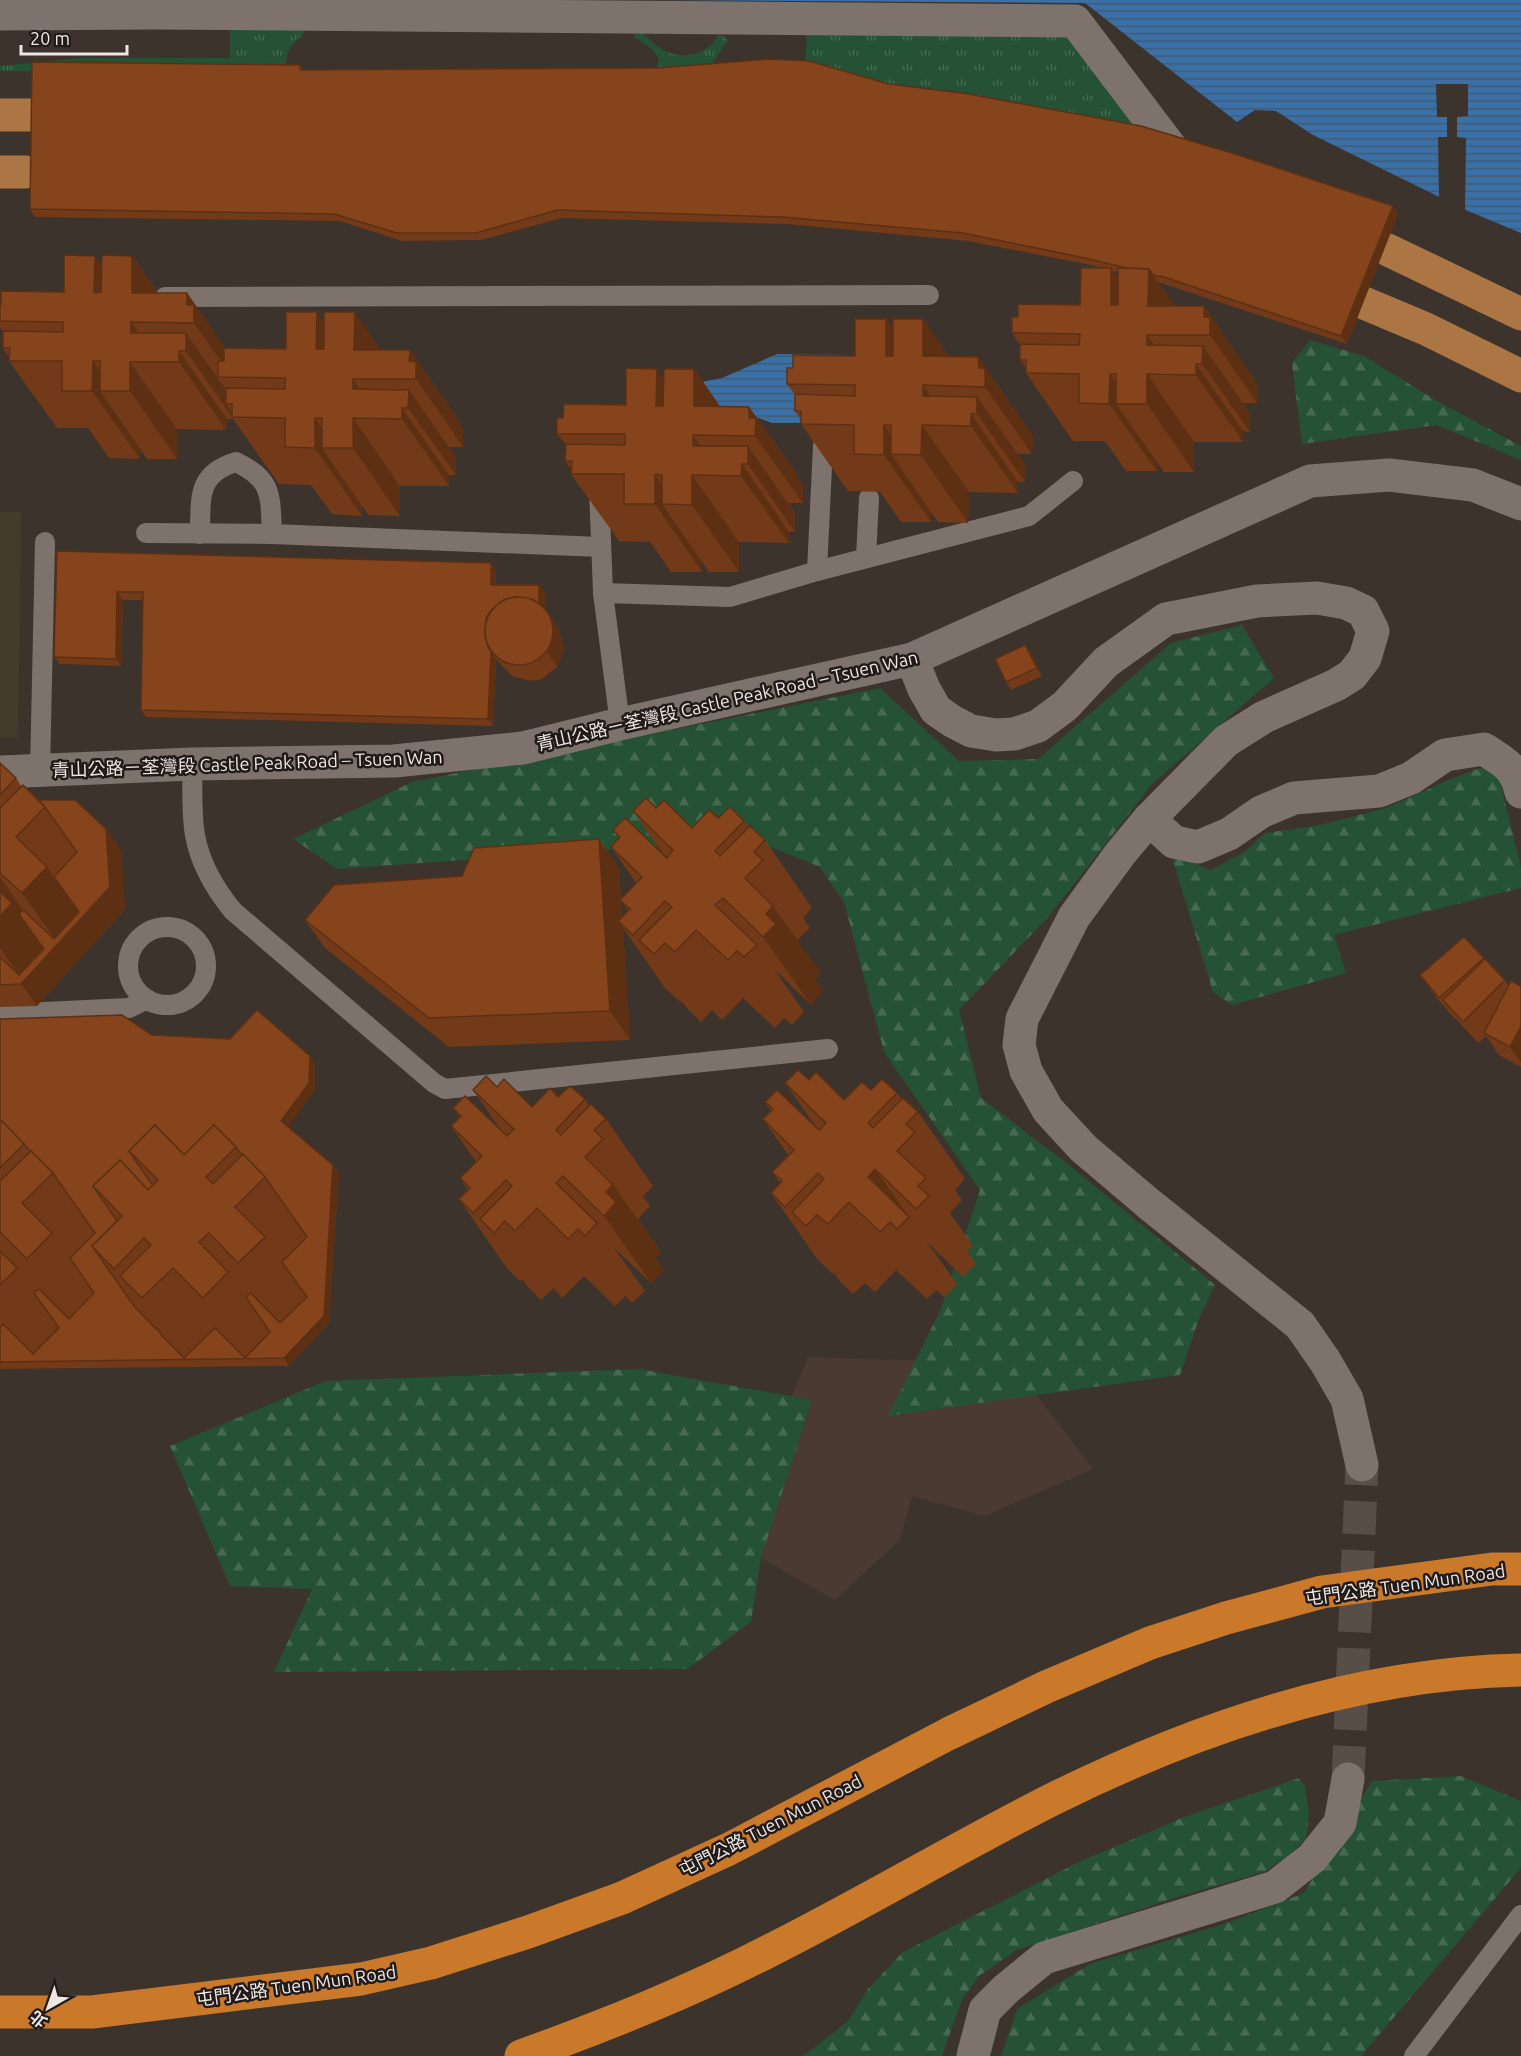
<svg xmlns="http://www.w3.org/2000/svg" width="1521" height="2056" font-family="Ubuntu,'Noto Sans TC',sans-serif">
  <defs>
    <pattern id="grass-tufts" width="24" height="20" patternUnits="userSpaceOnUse" patternTransform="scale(1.5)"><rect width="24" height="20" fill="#255134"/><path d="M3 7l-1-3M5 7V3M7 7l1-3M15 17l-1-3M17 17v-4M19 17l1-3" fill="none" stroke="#456a51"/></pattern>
    <pattern id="forest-firs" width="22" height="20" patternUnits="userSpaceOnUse" patternTransform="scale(1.5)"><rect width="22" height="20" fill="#255134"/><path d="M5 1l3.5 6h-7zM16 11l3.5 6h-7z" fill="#456a51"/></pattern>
    <pattern id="water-rules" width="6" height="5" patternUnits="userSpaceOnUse" patternTransform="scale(1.5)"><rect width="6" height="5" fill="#3b70a6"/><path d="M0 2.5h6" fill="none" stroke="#415a75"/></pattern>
  </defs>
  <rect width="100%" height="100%" fill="#3c332d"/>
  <path fill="#4a3a32" d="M1002,1349L1093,1469L985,1516L912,1496L900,1540L835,1600L699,1523L763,1465L808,1357L933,1361Z"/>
  <path fill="#433c2b" d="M0,511L21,512L18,737H0Z"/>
  <g fill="url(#grass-tufts)">
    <path d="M304,28L303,35C287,47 287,53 285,73L0,71V66L82,58H230V30Z"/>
    <path d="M639,29C648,38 658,49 670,53C689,59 711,52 719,34L728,40L709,68L655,71L659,60C654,48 644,43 633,37Z"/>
    <path d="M807,29L1071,36L1155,134L894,91L805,68Z"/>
  </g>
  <g fill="url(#forest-firs)">
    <path d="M1310,340L1364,356L1437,401L1521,446V460L1437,425L1302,444L1292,363Z"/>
    <path d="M1242,625L1274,678L1153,783L1049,916L959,1010L981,1098L1069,1165L1215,1285L1198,1321L1180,1375L888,1416L940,1311L980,1190L884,1052L844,902L820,867L751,839L338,869L293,839L412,782L880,688L959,761L1038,759L1171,643Z"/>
    <path d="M1483,767L1499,778L1521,867V888L1334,935L1346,973L1232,1005L1213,992L1171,854L1211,870L1246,851L1265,833L1316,826L1386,808L1451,779Z"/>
    <path d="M639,1369L812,1400L761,1558L751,1622L687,1669L274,1672L312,1589L230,1586L170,1446L326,1381Z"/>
    <path d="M1461,1776L1521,1801V1868L1361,2056H1001L1017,2009L1090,1964L1227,1923L1304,1893L1372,1781Z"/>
    <path d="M1299,1778L1305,1787L1309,1813L1306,1839L1288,1856L1264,1872L1184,1895L1017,1950L979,1976L962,2000L942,2056H801L806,2054L848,2021L868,1989L903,1952L1075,1864L1184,1817Z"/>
  </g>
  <g fill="url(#water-rules)">
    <path d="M662,0H1521V233L1468,211L1313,135L1276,111L1255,110L1237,122L1085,3Z"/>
    <path d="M777,354L847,355V408L823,423H772L759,418L691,417L666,389L722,378Z"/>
  </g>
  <path fill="#3c332d" d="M1436,84H1468V116L1457,117V137L1466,138L1465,213L1439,200L1438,137H1447V117H1437Z"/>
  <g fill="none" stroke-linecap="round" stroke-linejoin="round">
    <path stroke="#574e48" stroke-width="33" stroke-dasharray="33 16" stroke-linecap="butt" d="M1348,1779L1362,1465"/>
    <g stroke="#7d726c" stroke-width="20">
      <path d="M165,297L929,295"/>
      <path d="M599,488L603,593L620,724"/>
      <path d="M146,533L272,534L601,547"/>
      <path d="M200,534C201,499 196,474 236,462C274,480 270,497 272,534"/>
      <path d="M866,558L869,498"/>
      <path d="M817,571L823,446"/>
      <path d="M603,593L730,597L817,571L1029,516L1073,481"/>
      <path d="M192,764C193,787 191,813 195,835C200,864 215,889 233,911L434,1083L445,1089L828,1049"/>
      <path d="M40,771L45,542"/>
      <circle cx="167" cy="966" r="39"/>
      <path d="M0,1014L129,1008L147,999"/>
      <path d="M1414,2056L1521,1915"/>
    </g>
    <g stroke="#7d726c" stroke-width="33">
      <path d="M0,14L156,13L1075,21L1175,153"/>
      <path d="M1149,819L1174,842L1198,847L1229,834L1261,812L1294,798L1379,791L1411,778L1445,755L1484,749C1505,763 1515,766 1521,792"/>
      <path d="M1362,1465L1347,1399L1325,1361L1300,1325L1149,1204L1083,1148L1048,1110L1026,1071L1019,1045L1022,1019L1074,917L1120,854L1149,819L1226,741L1264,717L1336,685L1352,675L1365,658L1373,631L1363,611L1346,603L1317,598L1257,601L1166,619L1106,662L1065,706L1038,726L1014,734L996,735L971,731L952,721L936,710L924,689L912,659L1310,481L1389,475L1473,485L1521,504"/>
      <path d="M973,2056L985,2010L1006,1989L1044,1958L1275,1887L1312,1858L1340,1823L1348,1779"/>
    </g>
    <path stroke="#7d726c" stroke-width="33" d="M0,772L192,764L394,761L523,748L620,724L912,659"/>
    <g stroke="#ab7644" stroke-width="33">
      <path d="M0,115H36"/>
      <path d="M0,172H25"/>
      <path d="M1388,250L1521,314"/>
      <path d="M1364,303L1426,329L1521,376"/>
    </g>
    <g stroke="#ca782a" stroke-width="33">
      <path d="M0,2012H92L361,1979L431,1963L528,1932L622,1898L729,1849L948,1734L1046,1687L1150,1643L1226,1618L1322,1592L1492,1569H1521"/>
      <path d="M521,2056C606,2025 690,1992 771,1950C866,1902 958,1847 1053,1799C1198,1727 1358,1673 1521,1670"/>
    </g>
  </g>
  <g fill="#723a18" fill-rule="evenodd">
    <path d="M300,65L303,70L889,84L1398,214L1347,344L1158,282L1175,306H1204L1258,385L1257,403H1242L1250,413V432L1243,431V442H1194V472H1164L1157,462V471H1126L1105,441H1073L1026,373V368L1020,360V345L1012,333L1018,317L1080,305L1102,268L1091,265L968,241L787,224L562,218L481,240L402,241L340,221L35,217L30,209ZM1113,271L1118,272V278Z"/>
    <path d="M95,256L102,266L132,256L158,293H187L225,348L286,349L324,322L381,350H410L457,418V420L463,429V447H448L456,457V475H449V486H400V516L369,515L362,506V516L332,514L311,485L279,484L233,419H227L226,430L177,429V459H147L140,449V459L109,458L88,428H57L9,361V357L3,348V332L0,327V304L64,292Z"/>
    <path d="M886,319L893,329L923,319L949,357H978L1033,436L1032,454H1017L1025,464V482H1018V493L969,492L968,523L938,522L931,512V522H901L880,492L848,491L801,424V420L795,411V395L787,384L793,368L855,356Z"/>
    <path d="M694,369L720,406L749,407L797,474V476L803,485V503H788L795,514V532H789V543L739,542V572H709L702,562V572H671L650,542L619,541L571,474L572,470L565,461L566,445L557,434L563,418L626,405L664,378Z"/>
    <path d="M57,551L496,571V585H539L545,592V608L559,629L564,648L557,667L542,679L531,681L512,676L496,659L493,726L146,717L141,710L143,600H123L121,666L60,664L54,657Z"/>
    <path d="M1031,652L1042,676L1011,690L1006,682Z"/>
    <path d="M0,763L16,778L21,786L39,800L106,829L121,851L125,909L37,1006L0,1007Z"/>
    <path d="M656,808L692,828L718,818L744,821L749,827L765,840L812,908L803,918L810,928L797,940L821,973L815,979L823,991L811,1005L774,969L804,1012L792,1025L784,1018L775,1028L743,998L722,1020L712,1010L701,1022L687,1008L681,1001L680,1002L665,988L623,928L630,1040L449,1047L325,948L305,920L619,868L621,899L636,883L611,847L619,839L613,830L663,854L633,811ZM621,901L628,911L622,917Z"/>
    <path d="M1464,937L1485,960L1505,980L1509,986H1521V1067L1499,1055L1486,1036L1478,1043L1456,1019H1455L1436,997L1420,975Z"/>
    <path d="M0,1019L152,1035L315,1064V1090L288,1127L339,1172L329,1323L289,1366L0,1369Z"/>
    <path d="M809,1080L844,1100L871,1090L897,1093L902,1100L918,1112L965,1179L955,1190L962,1200L950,1213L973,1246L967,1251L976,1264L963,1277L926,1241L957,1284L944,1297L937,1290L927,1299L896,1270L875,1292L865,1283L853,1294L839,1280L834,1273L833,1274L818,1260L771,1193L780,1183L772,1172L788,1155L763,1119L771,1111L765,1102L816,1127L785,1083Z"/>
    <path d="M497,1087L532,1107L558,1097L585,1099L589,1106L606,1119L653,1186L643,1196L650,1206L638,1219L661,1252L655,1258L664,1270L651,1283L614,1248L645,1291L632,1303L625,1296L615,1306L584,1276L562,1298L553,1288L541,1300L527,1286L522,1279L520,1281L506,1267L459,1199L468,1190L460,1178L476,1162L451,1126L459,1117L453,1108L503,1133L473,1090Z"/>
  </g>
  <g fill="#5d3014">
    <path d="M1393,206L1398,214L1347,344L1341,336Z"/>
    <path d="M95,256L141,322H131L159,362L94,293Z"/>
    <path d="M132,256L178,323L132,293Z"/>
    <path d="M1111,268L1158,335H1147L1175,375L1111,305Z"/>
    <path d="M1149,269L1196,335L1148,306Z"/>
    <path d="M187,293L235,361L232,377L194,323L187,305Z"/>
    <path d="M1204,306L1258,385L1257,403L1210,335L1204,317Z"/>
    <path d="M317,312L364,379H353L381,419L316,349Z"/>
    <path d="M355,312L401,379L354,350Z"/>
    <path d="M886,319L932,386L923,385L951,425L886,356Z"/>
    <path d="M923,319L970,386L923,356Z"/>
    <path d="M186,333L233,400L226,404L233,414L232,417L186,351Z"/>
    <path d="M1203,346L1250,413V432L1202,364Z"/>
    <path d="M410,350L457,418V420L463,429V447L416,379L409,361Z"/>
    <path d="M179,351L227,419L226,430L179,362Z"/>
    <path d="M978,357L1033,436L1032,454L985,387L979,368Z"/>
    <path d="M93,361L114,391H100L140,449V459L92,391Z"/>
    <path d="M130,362L177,429V459L130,391Z"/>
    <path d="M1196,364L1243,431V442L1196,375Z"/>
    <path d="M657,369L703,435H693L721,475L656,406Z"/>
    <path d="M694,369L740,436L694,406Z"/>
    <path d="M1110,374L1131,404H1116L1157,462V471L1109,404Z"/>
    <path d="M1147,374L1194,442V472L1147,404Z"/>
    <path d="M409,390L456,457V475L408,408Z"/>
    <path d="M977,397L1025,464V482L977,414Z"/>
    <path d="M749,407L797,474V476L803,485V503L755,436L749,418Z"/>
    <path d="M402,408L449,475V486L402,419Z"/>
    <path d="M971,414L1018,482V493L971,426Z"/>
    <path d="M315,418L336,448H322L362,506V516L315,448Z"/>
    <path d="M353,418L400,486V516L353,448Z"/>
    <path d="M884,425L905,455L891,454L931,512V522L884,455Z"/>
    <path d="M922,425L969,492L968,523L921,455Z"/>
    <path d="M748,446L795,514V532L748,464Z"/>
    <path d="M742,464L789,532V543L741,476Z"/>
    <path d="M655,474L676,504H662L702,562V572L655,504Z"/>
    <path d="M692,475L739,542V572L692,505Z"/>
    <path d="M491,563L496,571V593L491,585Z"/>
    <path d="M539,585L545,592V615L539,608Z"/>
    <path d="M117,592L123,600L121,666L116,659Z"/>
    <path d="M549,614L559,629L564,648L557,667L547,652Z"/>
    <path d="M1025,645L1031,652L1042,676L1037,668Z"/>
    <path d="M491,651L496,659L493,726L488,719Z"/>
    <path d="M106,829L121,851L125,909L37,1006L21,984L24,982L0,948V877L38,932L58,944L22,893L47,867L82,917Z"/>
    <path d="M599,839L619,868L622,925L618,921L623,927L630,1040L610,1011Z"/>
    <path d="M773,906L821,973L815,979L823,991L811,1005L763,937L766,914Z"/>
    <path d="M1521,1026V1062L1510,1047Z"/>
    <path d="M310,1056L315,1064V1090L287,1129L281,1121Z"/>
    <path d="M333,1165L339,1172L329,1323L289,1366L284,1358L324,1316Z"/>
    <path d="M875,1169L909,1217L868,1177Z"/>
    <path d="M613,1185L661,1252L655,1258L664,1270L651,1283L604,1216L606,1192Z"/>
  </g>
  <g fill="#85441c" stroke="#5d3014" stroke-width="1.5" fill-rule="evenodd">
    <path d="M769,59L809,61L889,84L969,94L1141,126L1235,154L1393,206L1341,336L1164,277L1153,275L1149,269L1127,268L1085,258L963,233L782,217L557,210L476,233H397L334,214L30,209L32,62L300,65V70L658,68Z"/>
    <path d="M64,255L95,256L94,293L101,292L102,255L132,256V293H187V305H194V323L131,322V333H186V351H179V362H130V391H100V361H93L92,391H62V361H9L10,348H3V331L63,332V322L0,321V304H1V291L64,292Z"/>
    <path d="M1081,268H1111V305H1118V268L1149,269L1148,306H1204V317H1210V335H1147V345L1203,346L1202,364H1196V375L1147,374V404H1116V374H1110L1109,404L1079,403V374L1026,373V360H1020V344L1079,345L1080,334L1012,333V317H1018V304L1080,305Z"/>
    <path d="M286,312H317L316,349H324V312H355L354,350H410L409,361L416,362V379H353V389L409,390L408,408H402V419L353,418V448H322V418H315V448L285,447V418L232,417V404H226V388L285,389V378L218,377V361H224V348L286,349Z"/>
    <path d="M855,319H886V356H893V319H923V356L978,357L979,368H985V387L923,385V396L977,397V414H971V426L922,425L921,455L891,454V425H884V455L854,454V425L801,424V411H795V394L855,396V385L787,384V368H793V355L855,356Z"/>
    <path d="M626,368L657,369L656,406H663L664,369H694V406L749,407V418H756L755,436L693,435V446H748V464H742L741,476L692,475V505L662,504V475L655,474V504H624V474H571L572,461H565L566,444L625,445V434H557V418H563L564,404L626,405Z"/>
    <path d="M57,551L491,563V585H539V604L534,600L515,597L505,599L492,609L486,618L485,637L488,647L491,651L488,719L141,710L143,592H117L116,659L54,657Z"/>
    <circle cx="519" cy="631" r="34"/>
    <path d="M1025,645L1037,668L1006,682L995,659Z"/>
    <path d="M0,763L16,778L0,795Z"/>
    <path d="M23,785L45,807L16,837L47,867L22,893L0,873V808Z"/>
    <path d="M646,798L656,808L664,800L692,828L709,810L718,818L730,807L744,821L715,851L720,856L750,826L765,840L754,852L763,860L745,878L773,906L766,914L776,924L763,937L723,898L715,905L757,945L744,957L737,951L728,960L696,930L675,952L665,943L654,954L639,940L672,907L665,901L633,935L618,921L630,909L620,900L642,877L611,847L620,837L613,830L625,818L667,858L673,850L633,811Z"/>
    <path d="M39,800H75L106,829L110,887L21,984L0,985V957L19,975L44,949L19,914L23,910L54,939L79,912L54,877L77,852L45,807Z"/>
    <path d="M599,839L610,1011L429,1018L305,920L334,885L462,876L474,848Z"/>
    <path d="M0,892L12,903L0,916Z"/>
    <path d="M1464,937L1484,958L1439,998L1420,975Z"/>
    <path d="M1485,959L1505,980L1463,1022L1443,1000Z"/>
    <path d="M1511,981L1521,986V1026L1510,1047L1484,1033Z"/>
    <path d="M257,1010L310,1056L309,1083L281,1121L333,1165L324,1316L284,1358L0,1362V1327L3,1324L33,1354L59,1328L34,1293L39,1289L69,1319L94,1293L70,1258L95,1233L53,1173L31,1151H30L24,1144L2,1121L0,1123V1019L122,1015L152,1035L230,1039ZM155,1125L184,1155L214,1125L236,1147L242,1155L243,1154L265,1177L307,1237L282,1262L307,1297L280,1323L251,1293L246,1297L270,1332L245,1358L215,1328L184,1358L162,1336L157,1328L156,1329L134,1306L92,1246L117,1221L93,1186L120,1160L148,1190L153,1186L129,1151Z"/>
    <path d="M798,1070L809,1080L816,1072L844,1100L862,1082L871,1090L882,1079L897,1093L868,1123L873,1128L903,1098L918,1112L906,1124L915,1132L897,1151L926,1178L918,1186L929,1196L916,1209L875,1169L868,1177L909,1217L897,1229L890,1222L880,1232L849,1202L828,1224L817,1215L806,1226L792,1212L824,1179L818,1173L785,1207L771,1193L782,1181L772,1172L794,1150L763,1119L773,1109L765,1102L777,1090L819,1130L826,1123L785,1083Z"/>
    <path d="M486,1076L497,1087L504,1079L532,1107L550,1088L558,1097L570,1086L585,1099L556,1130L561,1135L591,1104L606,1119L594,1130L603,1139L585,1157L613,1185L606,1192L616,1202L604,1216L563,1176L556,1183L597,1223L585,1236L578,1229L568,1239L537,1208L515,1231L505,1221L494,1233L480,1219L512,1186L506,1180L473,1213L459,1199L470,1188L460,1178L482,1156L451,1126L461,1116L453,1108L465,1096L507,1136L514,1129L473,1090Z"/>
    <path d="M2,1121L24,1144L0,1168V1123Z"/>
    <path d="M155,1125L184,1155L214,1125L236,1147L206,1177L213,1184L243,1154L265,1177L235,1207L265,1237L238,1263L209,1233L199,1242L228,1272L203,1298L173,1268L142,1298L120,1276L151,1245L144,1238L114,1269L92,1246L122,1216L93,1186L120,1160L148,1190L158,1180L129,1151Z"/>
    <path d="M31,1151L53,1173L22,1203L52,1233L27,1259L0,1232V1180H1Z"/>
    <path d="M0,1251L17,1268L0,1285Z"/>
  </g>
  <g text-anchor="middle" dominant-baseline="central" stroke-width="5" stroke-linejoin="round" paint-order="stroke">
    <g font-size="18" fill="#ede6e3" stroke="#201b19">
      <text transform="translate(727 700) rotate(-13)">青山公路－荃灣段 Castle Peak Road – Tsuen Wan</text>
      <text transform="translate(247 763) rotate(-2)">青山公路－荃灣段 Castle Peak Road – Tsuen Wan</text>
      <text transform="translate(1405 1584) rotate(-8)">屯門公路 Tuen Mun Road</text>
      <text transform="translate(770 1825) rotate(-27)">屯門公路 Tuen Mun Road</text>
      <text transform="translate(296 1985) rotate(-8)">屯門公路 Tuen Mun Road</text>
    </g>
  </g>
  <g transform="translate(48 2008) rotate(220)" stroke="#201b19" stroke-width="4.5" paint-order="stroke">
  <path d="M0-4.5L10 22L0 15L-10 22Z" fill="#ede6e3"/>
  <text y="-9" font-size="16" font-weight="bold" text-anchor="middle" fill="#ede6e3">北</text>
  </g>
  <path d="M21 45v9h106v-9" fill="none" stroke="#ede6e3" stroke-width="3"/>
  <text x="30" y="45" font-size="18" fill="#ede6e3" stroke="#201b19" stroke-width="4.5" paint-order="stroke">20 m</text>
</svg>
